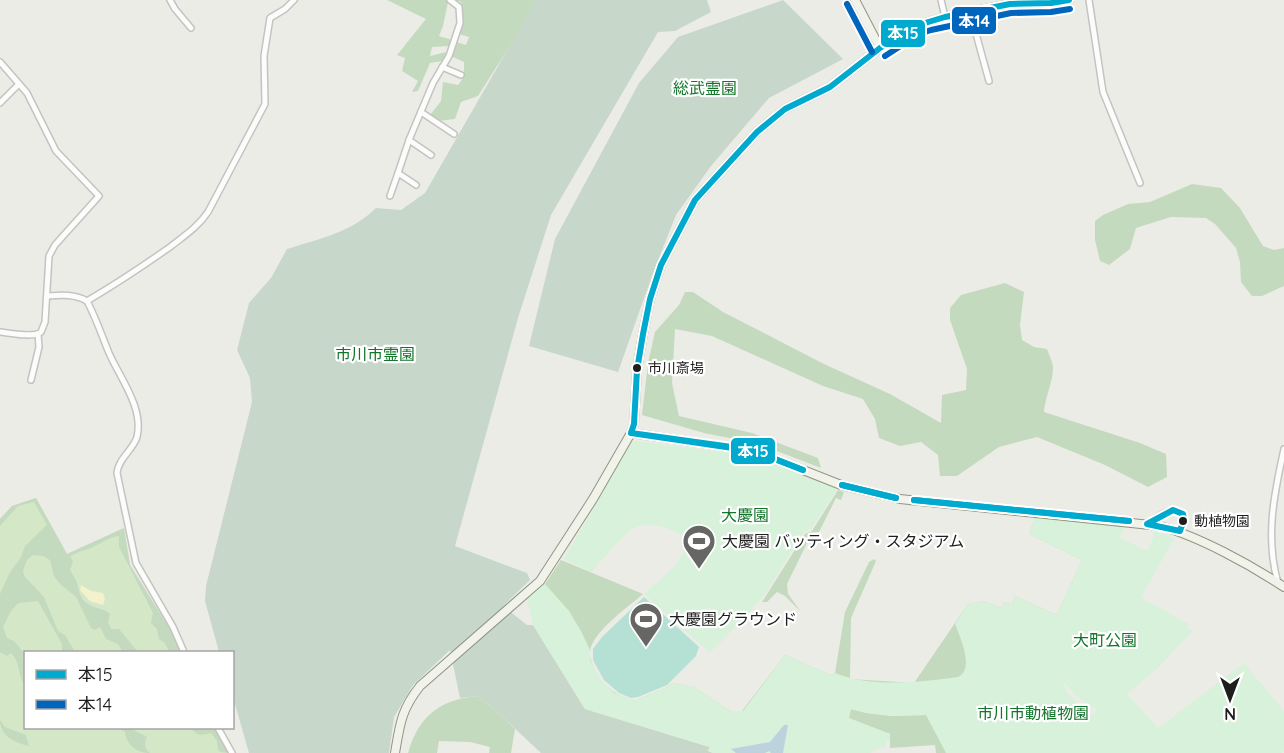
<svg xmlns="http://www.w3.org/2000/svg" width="1284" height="753" font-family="Quicksand,'Noto Sans JP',sans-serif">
  <rect width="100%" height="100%" fill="#ecece7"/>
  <path fill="#d4e8c8" d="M36,498L67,554L124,528L130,565L171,631L181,652H26V728H216L229,753H0V519L12,506Z"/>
  <g fill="#c4dabe">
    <path d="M387,0H447L448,2L443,26L439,36L452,40L450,46L432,47L430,56L446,52L443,61L430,63L418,91L412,92L418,81L402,71L405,58L397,55L426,19Z"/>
    <path d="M454,0H539L478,96L461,102L455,119L438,121L430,115L441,101L443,82L458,85L464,77V62L451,56L456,42L466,45L469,37L459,34L463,26L461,2Z"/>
    <path d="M1192,184L1221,188L1240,208L1263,246L1274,250L1284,248V286L1262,296H1252L1241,282L1240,262L1236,248L1215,224L1206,218L1171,217L1136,228L1130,249L1109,265L1100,261L1095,240V221L1103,215L1128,204L1150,202Z"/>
    <path d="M1005,283L1024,292L1020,325L1022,340L1034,347L1047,349C1049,355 1053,362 1053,368C1053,381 1045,398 1044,412L1140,443L1166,454L1167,477L1148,487L1105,465L1037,437L999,447L957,476H940L938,455L921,442L900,446L879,438L875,419L863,399L823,386L712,336L675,329L672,383L679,416L752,433L818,458L821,468L759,444L704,433L642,415L648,363L655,332L679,305L685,292H693L723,312L824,364L890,394L941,423L942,395L966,390L967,369L950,320V308L961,295Z"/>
    <path d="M838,490L844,492L841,500L836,498L819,532L812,533L787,584L788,594L801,612L785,596L777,592L767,602H762L805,534L812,531Z"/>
    <path d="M36,498L67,554L124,528L130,565L171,631L181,652H169L165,643L159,639L157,629L151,623L153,613L119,547V536C107,537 99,546 88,549C81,551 76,553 70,556L73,562L70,570C72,574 76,579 77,583C80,592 79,598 88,604C96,609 103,608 110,614L108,622L111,629H119L138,652H123L118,644L106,639L100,627L95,630L91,628L76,597L60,584L54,576L50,560L43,556L33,555L27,560L23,571L25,577L44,597L58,631L65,635L75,652H62V644L38,601L18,603L11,611L3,627L7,638L14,641L25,654V685C17,675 21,663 11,653L7,656L0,652V594L10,572L20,559L25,546L47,525L34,502L18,506L0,526V519L12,506Z"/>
    <path d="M1035,518L1108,556L1018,666L845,704L792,712L619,711L536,593L545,584L561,560L643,594C629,606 591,633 590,652C589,660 594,667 597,674C605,689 619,696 634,701L665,688L672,683L694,687L730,711H742L785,655L831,675L835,673L845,612L869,562L874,559L876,561L851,618L850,679L914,683L968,604L983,601L1002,608L1004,602L1012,605L1015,596L1057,615L1082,560L1029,534Z"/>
    <path d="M477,696L494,709L515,729L511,753H489L490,747L470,742L439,741L437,753H408C419,716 439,700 477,696Z"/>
    <path d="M851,709L866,713L891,716L926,715L972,753H936L935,745L890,748V734L848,718Z"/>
    <path d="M0,720L5,727L26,735L29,746C15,743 0,736 0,720Z"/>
    <path d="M118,728H130L147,737C144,744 144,748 150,753C137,753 126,745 125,732Z"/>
    <path d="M191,728H216L229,753L220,752L218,749L217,741L211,733C201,736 197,736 191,728Z"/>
  </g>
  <path fill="#f4f2cd" d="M81,585L91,591L103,593L105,599L103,605L90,601L80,590Z"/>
  <g fill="#c7d7c9">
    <path d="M536,0H707L711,12L675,31L658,32L551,215L518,318L455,546L527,573L530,580L503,606L527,625H533L585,709L703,745L710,747L708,751L713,753H541L494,709L477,696L460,698L450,650L413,685L394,717L389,753H249L233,697L232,652H219L205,601L206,586L252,402L250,378L237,350L249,303L271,278L287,249C319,239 352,232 376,208L401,210L425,193Z"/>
    <path d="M783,0L843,59L769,98L711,166L676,215L654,270L618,372L529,346L555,239L639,83L678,37Z"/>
  </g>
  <g fill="#d7f1da" fill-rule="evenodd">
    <path d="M635,441L754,456L837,489L811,529L803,533L765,594L746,616L710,653L644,594L675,566L692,539C632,509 632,529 591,572L564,559L630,445Z"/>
    <path d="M1035,518L1124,526L1120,538L1148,551L1154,535V531L1174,538L1141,598L1189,624L1187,628L1192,631L1160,666L1127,694L1158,728L1244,663L1284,711V751L1281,753H946L926,715C900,716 876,716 851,709L849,718L890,734V741H886V747L876,749L871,753H713L708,751L710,747L703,745L585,709L533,625L527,599L545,584L569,611L581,631L590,650V660L601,680L614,693L634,701L665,688L672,683L694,687L730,711H743L785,655L831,675L835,673C872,688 920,682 958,677C975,669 960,637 955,624L968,604L983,601L1002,608L1004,602L1012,605L1015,596L1057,615L1082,560L1029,534ZM1063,681L1074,694L1098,711L1089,716L1067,692Z"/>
  </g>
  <path fill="#b5e1d4" d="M644,597L699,647L696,656L667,685L638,697L631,698L619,693L604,680L593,660V649L602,637Z"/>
  <path fill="#bcd2dd" d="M784,725H788L783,753H771L769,751L765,753H736L731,749L770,742Z"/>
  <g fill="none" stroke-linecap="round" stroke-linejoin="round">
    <g stroke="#c3c3c1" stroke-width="8">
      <g id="street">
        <path d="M170,0L175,9L191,28"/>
        <path d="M941,0L945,17"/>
        <path d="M1089,0L1103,92L1140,183"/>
        <path d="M970,12L989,81"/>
        <path d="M0,62L27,93L56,151L99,196L55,245L49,256L45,322C44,324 42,330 41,332C35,338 9,333 0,332"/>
        <path d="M442,67L461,75"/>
        <path d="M0,103L19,84"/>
        <path d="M421,112L454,134"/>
        <path d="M409,140L431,155"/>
        <path d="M416,185L398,173L409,140L433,83L449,56L460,23L459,7L450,0"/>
        <path d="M390,196L398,173"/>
        <path d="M47,296C62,295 75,294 87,301C96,318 102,336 109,353C120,378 144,408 137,437C133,450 118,459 117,473L136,563L173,627L184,652"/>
        <path d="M87,301C116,284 143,266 170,247C184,236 198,227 208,212L265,104L264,56L270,18L285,9L294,0"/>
        <path d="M31,380L39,347L38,334"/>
        <path d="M1147,524C1158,517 1170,505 1183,514L1184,519L1180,531"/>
        <path d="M1278,583C1265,538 1274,494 1284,449"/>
        <path d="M218,728L232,753"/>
      </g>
    </g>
    <g stroke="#909580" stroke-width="10">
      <g id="secondary">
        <path d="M855,0L880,48"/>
        <path d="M631,433L755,451L841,485L900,499L1160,526C1198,536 1251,565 1284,587"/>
        <path d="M395,753C400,724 401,710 420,686L540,581L593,499L631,433L634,424L637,370L643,334L650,299L661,265L695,200L757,132L785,109L830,87L880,48L915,26L945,17L1010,4L1051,3L1069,0"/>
      </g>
    </g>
    <use href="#street" stroke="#fcfcfb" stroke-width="5"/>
    <use href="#secondary" stroke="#f1f3ea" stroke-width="8"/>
    <g stroke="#fff" stroke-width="10">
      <g id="bus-1">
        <path d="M631,433L746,449L753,451Z"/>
        <path d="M631,433L634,424L637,370L643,334L650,299L661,265L695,200L757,132L785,109L830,87L880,48L915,26L945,17L1010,4L1051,3L1069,0"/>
        <path d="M757,452L803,470"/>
        <path d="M757,452L803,470"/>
        <path d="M842,485L896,498"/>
        <path d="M842,485L896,498"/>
        <path d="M914,500L1129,521"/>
        <path d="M914,500L1129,521"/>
        <path d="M1173,510L1183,514L1184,519L1180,531L1147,524Z"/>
      </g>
    </g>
    <g stroke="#fff" stroke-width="10">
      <g id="bus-2">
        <path d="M847,4L872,52"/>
        <path d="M885,56L919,34L931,30L1011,13L1051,12L1070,9"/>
      </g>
    </g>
    <use href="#bus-1" stroke="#00a9ce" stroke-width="6"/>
    <use href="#bus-2" stroke="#0065bd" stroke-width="6"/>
  </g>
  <defs>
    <g id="stadium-pin" transform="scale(1.725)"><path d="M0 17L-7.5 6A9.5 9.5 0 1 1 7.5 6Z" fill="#666664" stroke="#fff"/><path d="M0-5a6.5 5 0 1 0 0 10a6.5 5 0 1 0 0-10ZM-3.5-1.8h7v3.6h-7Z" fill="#fff"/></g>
  </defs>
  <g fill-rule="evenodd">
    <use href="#stadium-pin" x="699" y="541"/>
    <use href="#stadium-pin" x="646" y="619"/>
  </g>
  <g fill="#1e1e1e" stroke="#fff" stroke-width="2">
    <circle cx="637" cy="368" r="5"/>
    <circle cx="1183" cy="521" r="5"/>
  </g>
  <g text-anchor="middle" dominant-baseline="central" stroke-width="4.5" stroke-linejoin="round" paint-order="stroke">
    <g font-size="14" fill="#1e1e1e" stroke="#fff" text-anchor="start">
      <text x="648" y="368">市川斎場</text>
      <text x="1194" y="521">動植物園</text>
    </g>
    <g font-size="16" fill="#13752a" stroke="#fff">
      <text x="705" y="88">総武霊園</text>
      <text x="375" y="354">市川市霊園</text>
      <text x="745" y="515">大慶園</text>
      <text x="1105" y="640">大町公園</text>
      <text x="1033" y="713">市川市動植物園</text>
    </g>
    <g font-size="16" fill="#1e1e1e" stroke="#fff" text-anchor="start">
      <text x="722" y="541">大慶園 バッティング・スタジアム</text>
      <text x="669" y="619">大慶園グラウンド</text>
    </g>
  </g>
  <g stroke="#fff" stroke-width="2">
    <rect x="951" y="6" width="46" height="29" rx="6" fill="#0065bd"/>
    <rect x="880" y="19" width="46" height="29" rx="6" fill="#00a9ce"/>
    <rect x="730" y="437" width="46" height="28" rx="6" fill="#00a9ce"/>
  </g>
  <g font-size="16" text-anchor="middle" font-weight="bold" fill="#fff">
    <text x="974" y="27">本14</text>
    <text x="903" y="39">本15</text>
    <text x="753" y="457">本15</text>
  </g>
  <rect x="24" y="651" width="210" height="78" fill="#ffffff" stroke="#a5a5a5" stroke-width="1.5"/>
  <rect x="36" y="670" width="30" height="9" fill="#00a9ce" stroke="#a5a5a5" stroke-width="1.5"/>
  <text x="78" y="681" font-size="18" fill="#1e1e1e">本15</text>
  <rect x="36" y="700" width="30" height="9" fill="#0065bd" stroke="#a5a5a5" stroke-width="1.5"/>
  <text x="78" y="711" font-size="18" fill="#1e1e1e">本14</text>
  <g transform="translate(1230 699) rotate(180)" stroke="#ffffff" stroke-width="4.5" paint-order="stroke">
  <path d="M0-4.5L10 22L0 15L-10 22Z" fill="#1e1e1e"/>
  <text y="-9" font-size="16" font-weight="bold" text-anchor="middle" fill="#1e1e1e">N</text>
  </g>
</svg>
